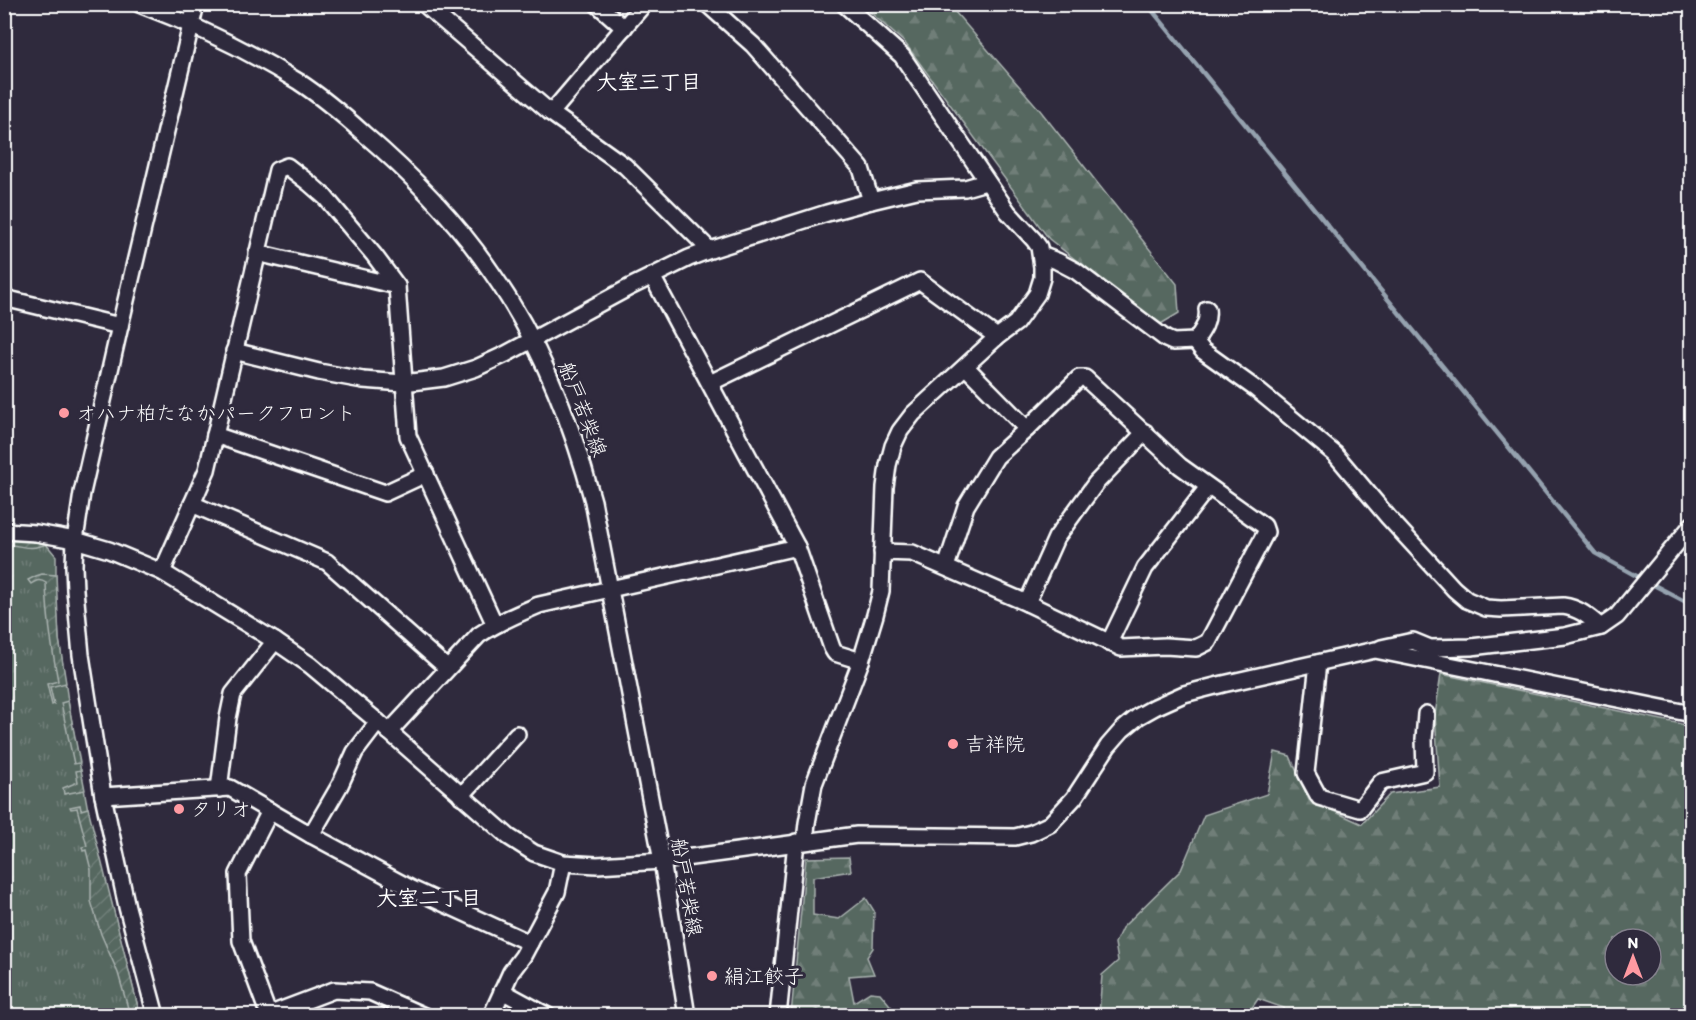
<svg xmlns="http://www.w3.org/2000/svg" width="1696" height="1020" font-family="Itim,'Klee One',sans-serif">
  <defs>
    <pattern id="forest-firs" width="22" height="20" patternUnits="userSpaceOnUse" patternTransform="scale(1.5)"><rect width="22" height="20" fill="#566760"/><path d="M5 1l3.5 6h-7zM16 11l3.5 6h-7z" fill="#6f7e78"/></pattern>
    <pattern id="park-tufts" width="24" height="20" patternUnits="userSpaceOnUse" patternTransform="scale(1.5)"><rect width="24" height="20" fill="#566760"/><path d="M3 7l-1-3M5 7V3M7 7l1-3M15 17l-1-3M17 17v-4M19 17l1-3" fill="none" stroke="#6f7e78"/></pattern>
    <pattern id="garden-furrows" width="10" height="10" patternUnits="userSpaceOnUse" patternTransform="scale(1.5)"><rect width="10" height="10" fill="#566760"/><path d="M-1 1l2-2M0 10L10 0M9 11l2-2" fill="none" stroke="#6f7e78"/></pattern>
  </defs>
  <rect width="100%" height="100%" fill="#2f2a3d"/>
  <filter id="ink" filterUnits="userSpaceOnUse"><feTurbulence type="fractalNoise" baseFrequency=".0167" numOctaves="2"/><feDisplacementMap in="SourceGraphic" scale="12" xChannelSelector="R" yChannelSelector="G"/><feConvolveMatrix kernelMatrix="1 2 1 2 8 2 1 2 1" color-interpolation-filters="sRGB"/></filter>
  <g filter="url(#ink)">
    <g fill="url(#forest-firs)" stroke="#aab3b0" stroke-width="1.5" fill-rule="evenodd">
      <path d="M862,5H949L1039,109L1177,284L1179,313L1159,325L1049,239L905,43Z"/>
      <path d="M1441,674L1691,726V1015L1286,1016L1284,1008L1258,999L1247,1015L1099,1016L1102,975L1118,961L1115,943L1122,928L1181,870L1204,815L1267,794L1275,752L1290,756L1309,800L1362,824L1390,794L1440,787L1435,715ZM1615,939H1651V975H1615Z"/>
      <path d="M849,857L851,871L813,877V915L839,919L866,898L874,911L873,948L867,957L874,974L849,976L854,1002L870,992L880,993L898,1015H833L818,1010L808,1015H791L806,858Z"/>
    </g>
    <path fill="url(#park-tufts)" stroke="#aab3b0" stroke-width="1.5" d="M5,538L45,543L56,556V590L59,639L68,701L89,816L140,1015H5Z"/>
    <g fill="url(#garden-furrows)" stroke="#aab3b0" stroke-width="1.5">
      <path d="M5,538L45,543L46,544C27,552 22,544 5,545Z"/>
      <path d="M42,574L56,575L59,639L66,683L50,687L54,704L52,705L47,684L58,681C52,649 47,617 46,583C40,579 37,580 31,584L28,580L36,576Z"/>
      <path d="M68,701L80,763L74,764L61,703Z"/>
      <path d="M81,770L85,790L64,794L63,788L78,782L76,771Z"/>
      <path d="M80,805L81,810L88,808L140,1015H130L118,973L101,934L94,911L91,901V870L86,850L83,851L82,847L87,846L77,808L71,809L70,807Z"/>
    </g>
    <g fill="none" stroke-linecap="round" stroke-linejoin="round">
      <g stroke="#95a2af" stroke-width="4.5">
        <path d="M1147,4L1595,553L1642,579"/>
        <path d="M1650,583L1692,605"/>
      </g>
      <g stroke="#fff" stroke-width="20">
        <g id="minor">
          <path d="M139,4C195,25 249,51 299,82C322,97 343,115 363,133C411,174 456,220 492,273C540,342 571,420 593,501L662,861L687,1016"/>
          <path d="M424,4L551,113L625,166L710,250"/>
          <path d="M597,4L624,28"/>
          <path d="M707,4L753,45L861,168L871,201"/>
          <path d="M551,113L644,4"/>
          <path d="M257,253L397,286"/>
          <path d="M1041,255L1057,261L1076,271L1166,339L1173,342L1195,341C1202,331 1209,322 1207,309"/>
          <path d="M652,276L797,547L832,648L835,653L861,661"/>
          <path d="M4,298L120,326"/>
          <path d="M1195,341L1203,351L1256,389L1335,454L1388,517L1454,589L1467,600L1486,608L1501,609L1563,606C1579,608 1589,617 1601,627"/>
          <path d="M234,351L319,372L363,380L403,383L444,378L476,368L506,354L630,287L689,258L710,250L827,213L871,201L917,190L965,188L986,182"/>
          <path d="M710,383L920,281L997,337"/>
          <path d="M215,435L385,493L426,474"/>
          <path d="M192,504L327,562L447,668"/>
          <path d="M4,531L36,533L75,540L109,550L162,572L275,641L310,665L378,722L509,837L534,853L563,863L597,865L662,861L857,835L1015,837L1031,833L1050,824L1074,798L1108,746L1122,730L1139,716L1155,707L1184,694L1223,684L1375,650L1692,714"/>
          <path d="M882,552L912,553L1027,603L1121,648L1165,646L1196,648L1208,642L1266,532L1264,526L1180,466L1085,378H1079L1027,429L966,367"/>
          <path d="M946,567L966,506L996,457L1027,429"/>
          <path d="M162,572L207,470L277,170L287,166L309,183L325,197L374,255L397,286L408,436L495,625"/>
          <path d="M1027,603L1056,538L1096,483L1145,432"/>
          <path d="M1109,643L1145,568L1208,487"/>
          <path d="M1381,648L1413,641L1430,648L1471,647L1565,636L1601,627L1617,616L1692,525"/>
          <path d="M1318,663L1306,773L1319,797L1360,809L1381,782L1425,772L1424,739L1426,714"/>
          <path d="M389,732L479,635C498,622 518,614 539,605L797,547"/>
          <path d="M219,789L228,718L233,694L275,641"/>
          <path d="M103,796L230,788L311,835L412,889L530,943"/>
          <path d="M461,796L517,734"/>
          <path d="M311,835L340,785L355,752L378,722"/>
          <path d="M805,841L807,823L814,784L861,661L875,615L881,591L885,487L888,465L893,446L900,431L913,414L997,337L1016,323L1037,294L1042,278V267L1039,247L1034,240L1008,212L902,56L844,4"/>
          <path d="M502,991L548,1016"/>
          <path d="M268,1015L334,990L370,992L424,1016"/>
          <path d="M156,1016L127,907L103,796L81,655L75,590L74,566L75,540L82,493L120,326L196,4"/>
          <path d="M269,1016L241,941L238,874L270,811"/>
          <path d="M491,1016L511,972L523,956L557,892L563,863"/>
          <path d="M778,1016L796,842"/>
        </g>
      </g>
      <use href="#minor" stroke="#2f2a3d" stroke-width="15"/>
    </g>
  </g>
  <g fill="#ff9aa2" stroke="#2f2a3d" stroke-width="2">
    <circle cx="64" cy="413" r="6"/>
    <circle cx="953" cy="744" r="6"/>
    <circle cx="179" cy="809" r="6"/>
    <circle cx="712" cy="976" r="6"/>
  </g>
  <g text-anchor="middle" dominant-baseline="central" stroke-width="6" stroke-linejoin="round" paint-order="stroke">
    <g font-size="20" fill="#fff" stroke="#2f2a3d">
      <text transform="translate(583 409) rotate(69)">船戸若柴線</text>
      <text transform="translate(687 887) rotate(80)">船戸若柴線</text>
    </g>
    <g font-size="20" fill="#fff" stroke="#2f2a3d" text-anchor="start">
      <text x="76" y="413">オハナ柏たなかパークフロント</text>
      <text x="965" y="744">吉祥院</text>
      <text x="191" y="809">タリオ</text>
      <text x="724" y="976">絹江餃子</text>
    </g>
    <g font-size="21" font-weight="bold" fill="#fff" stroke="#2f2a3d">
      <text x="649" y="81">大室三丁目</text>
      <text x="429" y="897">大室二丁目</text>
    </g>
  </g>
  <rect width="1696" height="1020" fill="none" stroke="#2f2a3d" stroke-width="24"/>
  <rect x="12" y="12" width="1672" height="996" fill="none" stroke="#fff" stroke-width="2" filter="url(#ink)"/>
  <g transform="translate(1633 957)"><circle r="28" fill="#2f2a3d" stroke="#827f8b" stroke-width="1.5"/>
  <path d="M0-4.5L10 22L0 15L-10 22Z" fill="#ff9aa2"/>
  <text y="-9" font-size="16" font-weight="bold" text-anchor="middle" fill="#ffffff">N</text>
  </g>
</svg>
